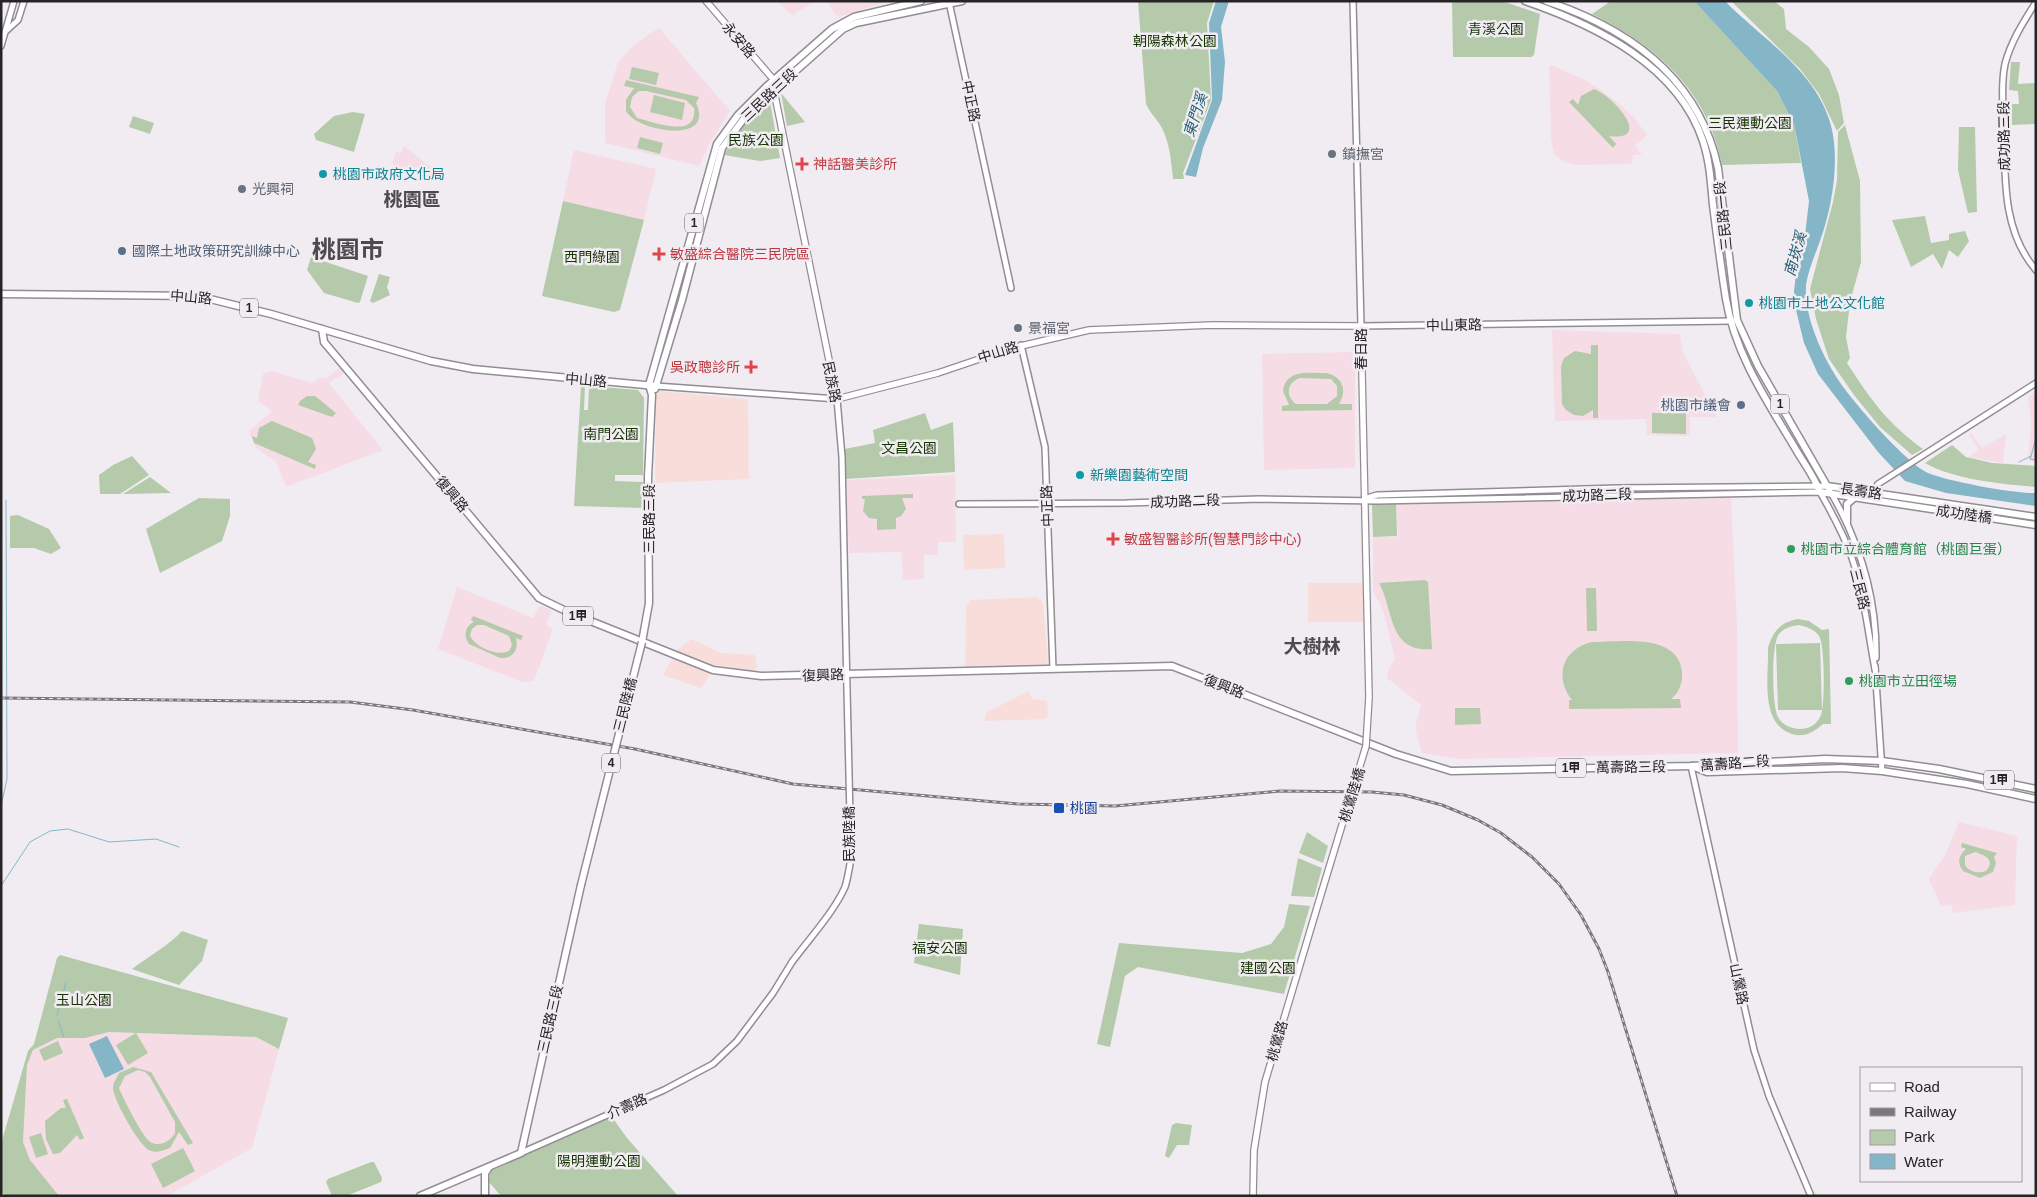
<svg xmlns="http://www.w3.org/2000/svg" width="2037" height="1197" font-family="Arial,'Noto Sans TC',sans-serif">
  <rect width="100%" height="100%" fill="#f1ecf2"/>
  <g fill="#f8dddb">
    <path d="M660,391L745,399L748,402L749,479L655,483L656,395Z"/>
    <path d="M1004,534L1005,568L964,570L963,535Z"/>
    <rect x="1308" y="583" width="55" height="39"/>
    <path d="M1037,597L1043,603L1048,662L1045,665L968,667L965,665L966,607L971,600Z"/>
    <path d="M692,639L721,653L755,655L757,667L754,671L716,665L701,688L663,675L677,650Z"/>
    <path d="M1029,691L1032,699L1047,701L1048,715L1046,719L984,721L987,712Z"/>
  </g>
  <g fill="#f6dce5">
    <path d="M777,1H816L792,15Z"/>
    <path d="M826,1H889L838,17Z"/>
    <path d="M659,28L730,111L709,144L699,166L605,143V104L618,62L634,45Z"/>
    <path d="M1551,65L1587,81L1608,95L1633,116L1647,135L1635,146L1642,155H1633L1632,164L1575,165L1564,162L1554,154L1551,139L1549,67Z"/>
    <path d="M404,146L430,167L432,177L392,164L396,152L401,153Z"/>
    <path d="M574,150L656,169L644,220L563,201Z"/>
    <path d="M1552,330L1680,334L1683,353L1717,417H1690V436L1647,435L1646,419L1555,421Z"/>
    <path d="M1355,352V468L1264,470L1262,354Z"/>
    <path d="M342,366L346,372L329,383L383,450L286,487L276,462L255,447L249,431L272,411L258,401L263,374L271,371L312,383L322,377L325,379Z"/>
    <path d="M2036,391V462L2028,460L2031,420L2028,397Z"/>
    <path d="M1971,433L1982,448L2006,434L2003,463L1968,457L1979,450L1969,435Z"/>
    <path d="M955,475L956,542H938V555H924V579L903,580L901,552L849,553L846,480Z"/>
    <path d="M1731,498L1737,626L1738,753L1460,759L1422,753L1415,728L1421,705L1387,678L1389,667L1395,659L1383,610L1373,591V537H1398L1396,504Z"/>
    <path d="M457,587L533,618L540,606L552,610L546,624L553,629L534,681L522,682L438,649Z"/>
    <path d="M1959,822L2017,836L2015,905L1953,913L1951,905L1941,906L1929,879L1945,855Z"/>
    <path d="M109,1032L256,1037L279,1049L252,1148L167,1196H59L30,1160L23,1142L27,1065L33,1050L57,1038H85Z"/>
  </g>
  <g fill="#b4caaa" fill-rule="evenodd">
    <path d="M1138,1H1214L1207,23L1211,100L1183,173L1184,179H1173C1171,161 1170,144 1162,128C1157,119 1150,113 1146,104Z"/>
    <path d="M1452,1H1502L1540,14L1534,55L1531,57H1453Z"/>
    <path d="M1611,1H1694L1777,91L1794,124L1801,163L1722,165C1708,91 1657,46 1592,14Z"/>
    <path d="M1731,1H1774L1784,9L1786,29L1809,47L1829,69L1839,95L1844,123L1837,131L1819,94L1800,69Z"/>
    <path d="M2011,62H2020L2018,84L2036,83V124L2012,125V104H2019L2018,91L2009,90Z"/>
    <path d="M632,67L659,73L656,85L629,79Z"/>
    <path d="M626,80L699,97L696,103C716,145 637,132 626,111V100L634,88L624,86ZM639,91H646L686,100L694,108C698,140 654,122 637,118L630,107L632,97Z"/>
    <path d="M1594,89C1612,95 1655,142 1609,136L1616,144L1613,148L1569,102L1573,99L1578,105L1581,96Z"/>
    <path d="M781,93L805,122L787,126Z"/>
    <path d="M654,95L685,103L682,120L650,112Z"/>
    <path d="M770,102L780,158L760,161L724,155L738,130Z"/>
    <path d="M353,112L365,114L354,152L316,140L314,134L334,116Z"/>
    <path d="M133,116L154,123L150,134L129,127Z"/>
    <path d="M1845,125L1860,181L1861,262L1850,302L1846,337L1850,358L1847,363C1871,400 1887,423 1923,449L1912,455L1880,427L1854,395L1829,359L1816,319L1810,289L1833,202L1837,180L1838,132Z"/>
    <path d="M1959,127H1975L1977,212L1968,213L1958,170Z"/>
    <path d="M640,137L663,143L660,154L637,148Z"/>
    <path d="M563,201L644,220L620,310L614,312L542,296Z"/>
    <path d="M1925,216L1931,243L1949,240V234L1965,231L1969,241L1958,257L1949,250L1942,269L1933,254L1911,267L1892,220Z"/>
    <path d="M311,257L368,276L360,302L358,303L324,293L307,270Z"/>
    <path d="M379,274L390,277L387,287L390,295L373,303L370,301Z"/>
    <path d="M1591,345H1598V418H1593V410L1583,416L1574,415L1566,410L1562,404L1561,366L1564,358L1575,351L1591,354Z"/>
    <path d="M1326,373C1342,376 1348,390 1339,404H1352V410L1282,411V406L1289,405L1283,391C1286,369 1308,373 1326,373ZM1300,378L1331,379L1337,386V396L1327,404H1296C1285,396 1287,382 1300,378Z"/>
    <path d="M581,386H585L584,410H588L589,386L638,390L644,398L643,475H615V481L643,482V508L574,506Z"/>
    <path d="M307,396H315L336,413L332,417L298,405L300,401Z"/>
    <path d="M925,413L931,430L953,422L955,472L845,479V449L875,443L873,430Z"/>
    <path d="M1652,413H1686V434L1652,433Z"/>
    <path d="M272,421L312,438L316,449L308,462L316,465L315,469L254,443L252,436L257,438L259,428Z"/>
    <path d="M1952,445L1966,457L1992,463L2036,466V487C2002,484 1955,480 1925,463Z"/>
    <path d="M132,456L149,475L120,494H100L99,475L113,465Z"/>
    <path d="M150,477L171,493L123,494Z"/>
    <path d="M913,494V498H902L906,509L901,516L896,518V529L877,530V519L869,518L863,511L865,499H862V496Z"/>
    <path d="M199,498L230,499V516L222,541L160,573L146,529Z"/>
    <path d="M1396,504L1397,536L1373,537L1372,505Z"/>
    <path d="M18,515L49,529L61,548L51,554L34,548H10V516Z"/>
    <path d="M1425,580L1428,582L1432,649C1388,653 1394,610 1379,583Z"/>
    <path d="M1586,588H1596L1597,631H1587Z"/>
    <path d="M473,616L523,636L521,640L516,638C519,650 513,659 500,658L469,644C463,636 465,626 474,622L471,620ZM477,625H484L509,636L512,645L509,651C499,657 474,647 470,635L472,629Z"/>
    <path d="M1798,619L1809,621L1822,630L1829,629L1831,724H1823C1814,732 1804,738 1792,734C1759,724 1769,675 1768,648C1773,631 1781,622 1798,619ZM1799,625C1807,627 1814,629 1819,636C1825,645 1825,704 1821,715C1817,724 1810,729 1800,729C1792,729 1782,725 1778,717C1772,706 1771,644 1779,634C1784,628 1791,626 1799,625Z"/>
    <path d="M1592,642C1620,642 1678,632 1682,672C1683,682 1679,693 1671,699H1680L1681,708L1569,709V700H1572C1554,677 1562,649 1592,642Z"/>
    <path d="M1820,643L1822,710H1778L1776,644Z"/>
    <path d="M1455,708H1480L1481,724L1455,725Z"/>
    <path d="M1307,832L1328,846L1323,863L1299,853Z"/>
    <path d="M1962,843L1997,853L1994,857L1996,863L1993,872L1980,878L1963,871C1957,863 1958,856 1966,849L1961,847ZM1975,852C1985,855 1996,860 1986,871C1979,874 1969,872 1965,865V856Z"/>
    <path d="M1298,858L1322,868L1314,897L1291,896Z"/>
    <path d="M1289,904L1310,906L1284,994L1138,967L1125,976L1110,1047L1097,1044L1119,943L1242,953L1271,944L1284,927Z"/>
    <path d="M919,924L963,929L960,975L914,963Z"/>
    <path d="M182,931L208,940L202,961L179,985L132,969C149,956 168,946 182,931Z"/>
    <path d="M60,955L288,1018L279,1049L256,1037L109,1032L85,1038H57L33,1050L27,1065L23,1142L30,1160L59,1196H6L1,1192V1144L28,1051L34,1044L57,958Z"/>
    <path d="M136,1033L148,1053L128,1065L116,1045Z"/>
    <path d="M58,1041L63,1053L44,1061L39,1050Z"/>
    <path d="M133,1067L151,1072L193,1143L188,1145L179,1132L170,1148C164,1150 158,1153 151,1151C140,1148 113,1099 113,1088C113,1082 117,1078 119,1073ZM138,1070L145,1072L150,1077L175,1122V1133C170,1142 158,1148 149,1141C141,1134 123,1098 119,1088L125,1076Z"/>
    <path d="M67,1099L84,1138L80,1140L77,1135L60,1153L53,1154L46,1139L45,1121L61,1108H66L63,1100Z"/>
    <path d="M612,1117L627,1138L678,1196H501L489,1182L490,1171Z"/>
    <path d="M1176,1123L1192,1125L1189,1145H1177L1169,1158L1165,1156L1172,1125Z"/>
    <path d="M41,1133L48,1154L36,1158L29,1137Z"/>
    <path d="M183,1148L195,1171L163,1188L151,1164Z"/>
    <path d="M371,1162H374L382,1178L381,1182L346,1196H332L326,1182L328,1179Z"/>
  </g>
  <g fill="#85b6c8">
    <path d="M1216,1H1229L1221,27L1225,62L1222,100L1203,148L1196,177L1185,175L1212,100L1209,23Z"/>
    <path d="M1694,1H1725C1761,38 1812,68 1829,119C1841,154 1833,204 1821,238C1816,253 1808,270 1806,285C1804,316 1821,353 1837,378C1851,400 1905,462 1928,473C1947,481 2015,494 2036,493V506L1946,493L1905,481L1878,452L1818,374L1804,343L1796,310L1794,291L1797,266L1805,235L1809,201L1794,124L1777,91Z"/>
    <path d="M107,1036L124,1069L105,1078L89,1044Z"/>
  </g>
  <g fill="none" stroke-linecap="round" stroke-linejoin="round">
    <g stroke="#85b6c8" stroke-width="1">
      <path d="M2031,456L2036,438"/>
      <path d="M2019,462L2031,456L2030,459L2036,460"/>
      <path d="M1,806L7,779L6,500"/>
      <path d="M1,886L30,842L50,831L68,829L109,842L156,839L179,847"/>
      <path d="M57,1015L66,983"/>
      <path d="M58,1021L64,1037"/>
    </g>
    <g stroke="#918d93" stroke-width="8">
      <g id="tertiary">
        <path d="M1353,1L1361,326L1732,321"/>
        <path d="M949,2L1011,288"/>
        <path d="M2036,2C2024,21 2011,41 2005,64C2001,84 2003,107 2004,128C2005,177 2002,231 2036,270"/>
        <path d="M6,31L18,20L24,1"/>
        <path d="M1,46L14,1"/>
        <path d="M1021,345L1045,447L1053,669"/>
        <path d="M656,386L837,399L842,457L847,690"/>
        <path d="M1872,495L1878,484L2036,383"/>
        <path d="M1367,498L1377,495L1618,488L1827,486C1859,539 1877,596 1876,658"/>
        <path d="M959,504L1126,503L1260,499L1377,501L1820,492C1832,513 1844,535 1852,558C1864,594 1868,632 1875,669"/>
        <path d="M1875,666L1882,771"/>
        <path d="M1691,766L1754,1050L1769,1096L1811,1196"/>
        <path d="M521,1153L664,1090L713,1064L737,1041L773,993L792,962"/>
      </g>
    </g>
    <g stroke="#918d93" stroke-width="8">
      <g id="secondary">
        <path d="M706,1L773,79L774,91L837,399L938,373L1012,348L1089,330L1213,325L1361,326L1369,697"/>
        <path d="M1253,1196L1254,1150L1265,1082L1322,891"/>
      </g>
    </g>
    <g stroke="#918d93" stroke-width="9">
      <g id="primary">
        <path d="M1525,1C1595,25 1678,65 1703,141C1710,162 1711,184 1713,205C1717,236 1721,268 1726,299C1735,354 1767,401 1795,448C1803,462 1814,476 1820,492L2036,525"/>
        <path d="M1546,1C1630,29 1699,78 1718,168L1737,320L1758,366L1827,486L2036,517"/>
        <path d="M1,294L198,296L271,314L431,361L473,369L656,386"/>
        <path d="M322,329L324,342L539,598L568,612L713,670L761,676L1172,666L1396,754L1451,771L1691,766L1825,759L1882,761L1939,769L2036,789"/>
        <path d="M655,389L682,300L722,148L748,113L843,29L856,23L962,1"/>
        <path d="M1847,522V504L1855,497"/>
        <path d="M642,642L649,603L648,477L652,395L649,385L717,144L738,115L766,87L832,29L854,17L921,1"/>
        <path d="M1692,766L1707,772L1842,768L1882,771L1967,784L2036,799"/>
        <path d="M420,1196L521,1153L581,885"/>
        <path d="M485,1196V1173L489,1167"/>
      </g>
    </g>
    <use href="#tertiary" stroke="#fff" stroke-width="5"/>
    <use href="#secondary" stroke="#fff" stroke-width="5.5"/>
    <use href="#primary" stroke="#fff" stroke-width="6"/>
    <g stroke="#7b787c" stroke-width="3">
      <path id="rail" d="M1,698L350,702L413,710L635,749L793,784L1018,804L1115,806L1280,791L1372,792L1404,795L1442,805L1478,820L1501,833L1532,857L1559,884L1581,915L1599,949L1608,972L1677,1196"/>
    </g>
    <use href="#rail" stroke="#f1ecf2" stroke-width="1" stroke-dasharray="4" stroke-linecap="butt"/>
    <g stroke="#918d93" stroke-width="8" stroke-linecap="butt">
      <path id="tertiary-bridge" d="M792,962C809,939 834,912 845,887C848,878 849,868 851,859L847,690"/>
    </g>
    <g stroke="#918d93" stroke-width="8" stroke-linecap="butt">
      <path id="secondary-bridge" d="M1322,891L1366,746L1369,697"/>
    </g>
    <g stroke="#918d93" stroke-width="9" stroke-linecap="butt">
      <path id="primary-bridge" d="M581,885L642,642"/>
    </g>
    <use href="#tertiary-bridge" stroke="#fff" stroke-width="5"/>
    <use href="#secondary-bridge" stroke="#fff" stroke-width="5.5"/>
    <use href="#primary-bridge" stroke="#fff" stroke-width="6"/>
  </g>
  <g fill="#6b7280" stroke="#f1ecf2" stroke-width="2">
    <circle cx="1332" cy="154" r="5"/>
    <circle cx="242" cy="189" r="5"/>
    <circle cx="1018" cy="328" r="5"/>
  </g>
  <g fill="#e0444e" stroke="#f1ecf2" stroke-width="2">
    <path d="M799.5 156.5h5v5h5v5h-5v5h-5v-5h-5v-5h5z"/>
    <path d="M656.5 246.5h5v5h5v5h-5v5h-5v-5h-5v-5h5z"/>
    <path d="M748.5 359.5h5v5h5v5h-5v5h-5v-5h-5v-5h5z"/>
    <path d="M1110.5 531.5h5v5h5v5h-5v5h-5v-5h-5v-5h5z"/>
  </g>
  <g fill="#0f9aa8" stroke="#f1ecf2" stroke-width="2">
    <circle cx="323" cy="174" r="5"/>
    <circle cx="1749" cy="303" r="5"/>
    <circle cx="1080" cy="475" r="5"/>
  </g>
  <g fill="#5c6f8a" stroke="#f1ecf2" stroke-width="2">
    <circle cx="122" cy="251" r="5"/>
    <circle cx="1741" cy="405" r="5"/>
  </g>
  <g fill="#2e9e5b" stroke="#f1ecf2" stroke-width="2">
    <circle cx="1791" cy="549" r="5"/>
    <circle cx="1849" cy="681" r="5"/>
  </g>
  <rect fill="#1a4fb4" stroke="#f1ecf2" stroke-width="2" x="1053" y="802" width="12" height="12" rx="2.5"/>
  <g text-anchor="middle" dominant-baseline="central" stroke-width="5" stroke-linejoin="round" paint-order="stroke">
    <g fill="#f1ecf2" stroke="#636064" stroke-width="1">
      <rect x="685" y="213.5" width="18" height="19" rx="4"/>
      <rect x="240" y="298.5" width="18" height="19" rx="4"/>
      <rect x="1771" y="394.5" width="18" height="19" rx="4"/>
      <rect x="563" y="606.5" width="30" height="19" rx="4"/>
      <rect x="602" y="753.5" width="18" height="19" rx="4"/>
      <rect x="1556" y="758.5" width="30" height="19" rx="4"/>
      <rect x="1984" y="770.5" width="30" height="19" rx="4"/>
    </g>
    <g font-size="12" font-weight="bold" fill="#262427">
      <text x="694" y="223">1</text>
      <text x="249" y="308">1</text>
      <text x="1780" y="404">1</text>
      <text x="578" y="616">1甲</text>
      <text x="611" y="763">4</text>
      <text x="1571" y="768">1甲</text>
      <text x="1999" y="780">1甲</text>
    </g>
    <g font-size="14" fill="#143400" stroke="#f1ecf2">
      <text x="1496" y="29">青溪公園</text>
      <text x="1175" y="41">朝陽森林公園</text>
      <text x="1750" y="123">三民運動公園</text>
      <text x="756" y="140">民族公園</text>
      <text x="592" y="257">西門綠園</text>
      <text x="611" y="434">南門公園</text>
      <text x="909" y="448">文昌公園</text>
      <text x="940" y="948">福安公園</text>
      <text x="1268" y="968">建國公園</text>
      <text x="84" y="1000">玉山公園</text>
      <text x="599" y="1161">陽明運動公園</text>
    </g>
    <g font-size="14" fill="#262427" stroke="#f1ecf2">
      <text transform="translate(739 40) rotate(49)">永安路</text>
      <text transform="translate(769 95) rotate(-43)">三民路三段</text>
      <text transform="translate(971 101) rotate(78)">中正路</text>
      <text transform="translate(2004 136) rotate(-91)">成功路三段</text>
      <text transform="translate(1723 216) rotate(-96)">三民路一段</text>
      <text transform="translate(191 297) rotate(5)">中山路</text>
      <text transform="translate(1454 325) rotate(-1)">中山東路</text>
      <text transform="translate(1361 349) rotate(-90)">春日路</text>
      <text transform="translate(998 352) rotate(-17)">中山路</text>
      <text transform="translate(586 380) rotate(5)">中山路</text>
      <text transform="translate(832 382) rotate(79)">民族路</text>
      <text transform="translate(1861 491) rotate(8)">長壽路</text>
      <text transform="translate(452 494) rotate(50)">復興路</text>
      <text transform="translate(1597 495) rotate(-2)">成功路二段</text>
      <text transform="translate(1185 501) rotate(-2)">成功路二段</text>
      <text transform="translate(1047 506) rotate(-92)">中正路</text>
      <text transform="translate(1964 514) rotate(8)">成功陸橋</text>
      <text transform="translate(649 519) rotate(-90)">三民路三段</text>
      <text transform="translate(1860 589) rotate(76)">三民路</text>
      <text transform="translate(823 675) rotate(-2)">復興路</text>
      <text transform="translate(1224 686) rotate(21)">復興路</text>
      <text transform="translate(625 705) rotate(-76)">三民陸橋</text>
      <text transform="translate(1735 763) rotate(-4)">萬壽路二段</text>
      <text transform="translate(1631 767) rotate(-1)">萬壽路三段</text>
      <text transform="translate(1352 795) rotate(-73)">桃鶯陸橋</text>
      <text transform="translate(849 834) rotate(-90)">民族陸橋</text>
      <text transform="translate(1739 984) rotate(78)">山鶯路</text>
      <text transform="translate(550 1019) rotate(-77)">三民路三段</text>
      <text transform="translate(1277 1041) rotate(-74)">桃鶯路</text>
      <text transform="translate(627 1106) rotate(-24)">介壽路</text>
    </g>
    <g font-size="14" fill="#5b616d" stroke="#f1ecf2" text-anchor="start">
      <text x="1342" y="154">鎮撫宮</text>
      <text x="252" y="189">光興祠</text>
      <text x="1028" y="328">景福宮</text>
    </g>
    <g font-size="14" fill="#be3a42" stroke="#f1ecf2" text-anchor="start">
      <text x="813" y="164">神話醫美診所</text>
      <text x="670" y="254">敏盛綜合醫院三民院區</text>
      <text x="740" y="367" text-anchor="end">吳政聰診所</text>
      <text x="1124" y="539">敏盛智醫診所(智慧門診中心)</text>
    </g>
    <g font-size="14" fill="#0d838f" stroke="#f1ecf2" text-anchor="start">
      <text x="333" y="174">桃園市政府文化局</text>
      <text x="1759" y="303">桃園市土地公文化館</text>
      <text x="1090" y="475">新樂園藝術空間</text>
    </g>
    <g font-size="14" fill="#4e5e75" stroke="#f1ecf2" text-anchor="start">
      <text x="132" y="251">國際土地政策研究訓練中心</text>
      <text x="1731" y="405" text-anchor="end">桃園市議會</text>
    </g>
    <g font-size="14" fill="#27864d" stroke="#f1ecf2" text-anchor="start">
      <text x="1801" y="549">桃園市立綜合體育館（桃園巨蛋）</text>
      <text x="1859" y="681">桃園市立田徑場</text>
    </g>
    <g font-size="14" fill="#164399" stroke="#f1ecf2" text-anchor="start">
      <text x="1070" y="808">桃園</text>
    </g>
    <g font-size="15" font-style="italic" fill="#1e5e71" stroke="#f1ecf2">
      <text transform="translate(1195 115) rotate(-72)">東門溪</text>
      <text transform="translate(1795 254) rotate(-74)">南崁溪</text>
    </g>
    <g font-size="19" font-weight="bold" fill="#4d494e" stroke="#f1ecf2">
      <text x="412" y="199">桃園區</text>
      <text x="1312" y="646">大樹林</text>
    </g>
    <g font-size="24" font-weight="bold" fill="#4d494e" stroke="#f1ecf2">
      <text x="348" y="249">桃園市</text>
    </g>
  </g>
  <rect width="2037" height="1197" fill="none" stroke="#262427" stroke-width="5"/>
  <rect x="1860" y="1067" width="162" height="115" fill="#f1ecf2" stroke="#a09ca1"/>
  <rect x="1870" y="1083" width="25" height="8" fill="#ffffff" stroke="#a09ca1"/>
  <text x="1904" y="1092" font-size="15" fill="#262427">Road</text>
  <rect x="1870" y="1108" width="25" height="8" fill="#7b787c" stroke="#a09ca1"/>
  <text x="1904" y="1117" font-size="15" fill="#262427">Railway</text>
  <rect x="1870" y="1130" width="25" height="15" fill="#b4caaa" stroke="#a09ca1"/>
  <text x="1904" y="1142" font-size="15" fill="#262427">Park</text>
  <rect x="1870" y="1154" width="25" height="15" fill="#85b6c8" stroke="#a09ca1"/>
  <text x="1904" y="1167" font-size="15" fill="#262427">Water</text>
</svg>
